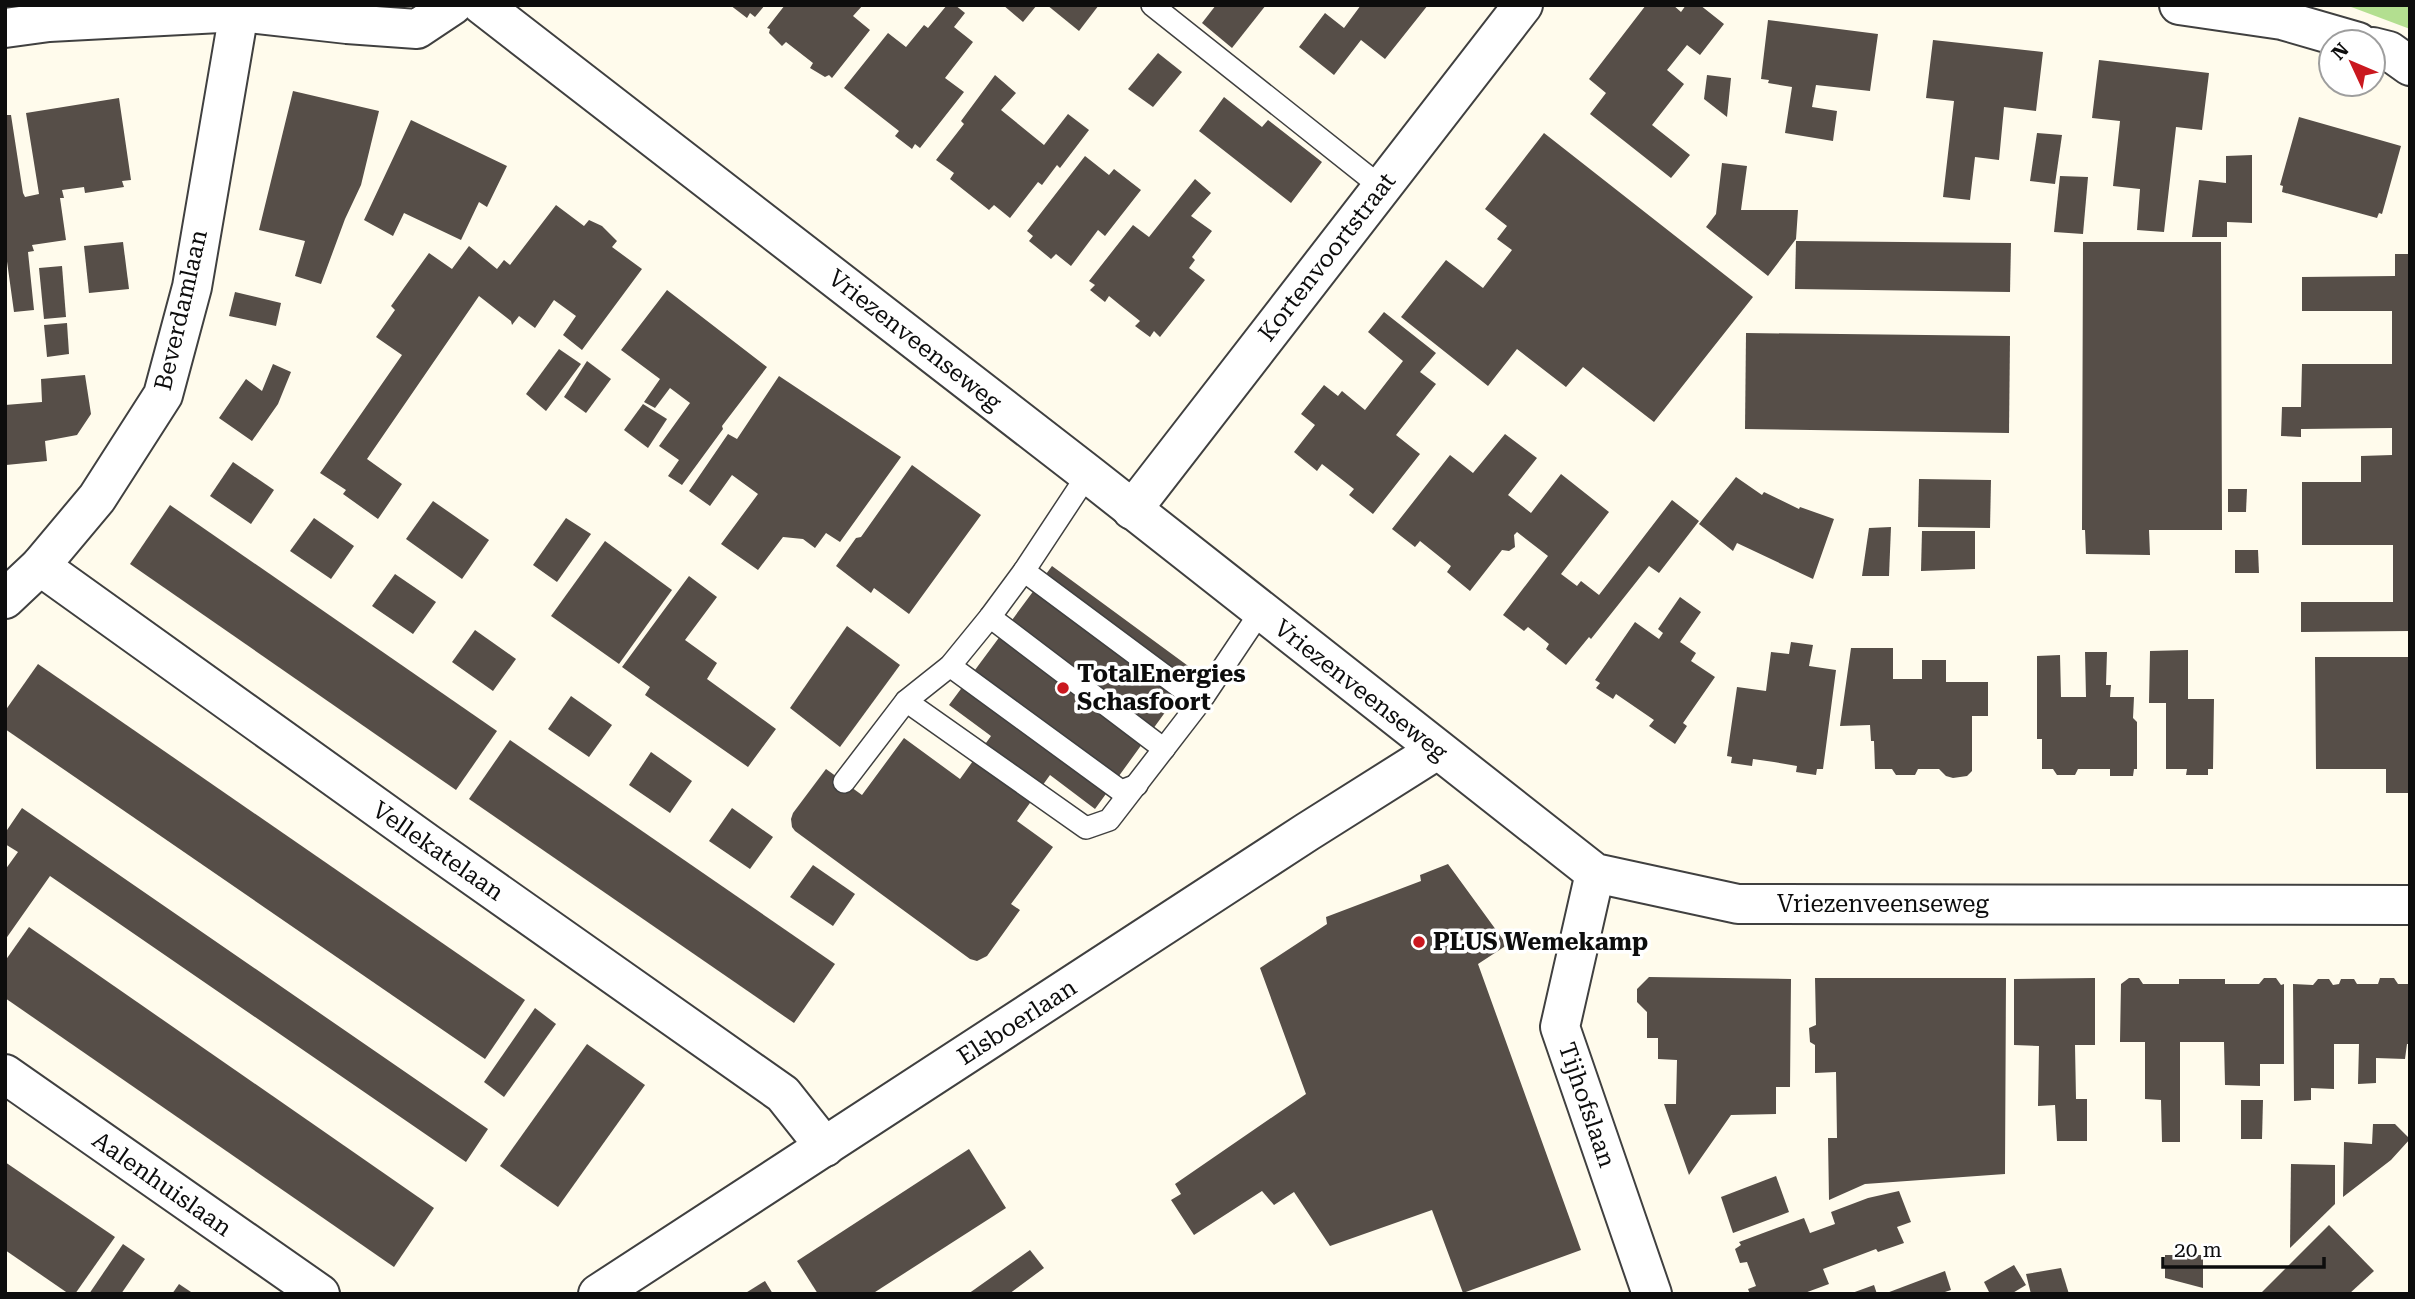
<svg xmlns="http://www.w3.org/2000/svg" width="2415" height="1299" font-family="'Roboto Serif',serif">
  <rect width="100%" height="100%" fill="#fffbec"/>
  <path fill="#b3df90" d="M2345,5H2410V29L2354,8Z"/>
  <g fill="#564e48">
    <path d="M730,5H765L755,17L750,13L747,18Z"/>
    <path d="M785,5H863L853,16L870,30L832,78L829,75L825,77L810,68L813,63L786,42L782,46L769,33L770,29L767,28Z"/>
    <path d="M947,5H955L965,13L954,27L973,42L945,78L964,92L920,148L915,144L912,149L895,136L899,131L844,88L888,33L906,47L924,25L928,28Z"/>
    <path d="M1003,5H1037L1023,22Z"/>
    <path d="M1047,5H1099L1079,31Z"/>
    <path d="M1216,5H1266L1232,48L1202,23Z"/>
    <path d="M1361,5H1428L1385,59L1361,40L1334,75L1299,47L1325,13L1344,28Z"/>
    <path d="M1646,5H1673L1681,12L1686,5H1700L1724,24L1700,55L1687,45L1667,70L1684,84L1652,125L1690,155L1671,178L1590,114L1606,93L1589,79Z"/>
    <path d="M1768,20L1878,34L1870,91L1816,85L1812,107L1837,111L1833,141L1785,133L1792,87L1768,83L1769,80L1761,79Z"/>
    <path d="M1933,40L2043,52L2036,111L2004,107L1999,160L1975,157L1970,200L1943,197L1954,101L1926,98Z"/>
    <path d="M1158,53L1182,72L1153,107L1128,89Z"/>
    <path d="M2099,60L2209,73L2202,130L2176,127L2164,232L2137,230L2140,189L2113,186L2120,121L2092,118Z"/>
    <path d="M995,75L1016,93L1001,110L1044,145L1068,114L1089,130L1060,168L1057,165L1042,185L1038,182L1010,218L994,205L989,210L950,179L954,173L936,160L964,124L961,121Z"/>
    <path d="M1707,75L1731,78L1727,117L1704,99Z"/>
    <path d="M293,91L379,111L361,185L345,219L321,284L295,276L305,241L259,230Z"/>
    <path d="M1224,97L1262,127L1268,120L1322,162L1291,203L1199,131Z"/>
    <path d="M119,98L131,180L122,181L124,187L85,193L84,187L62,190L64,198H60L66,240L32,245L34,251L28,252L34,310L14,312L5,247V115H11L23,193L25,197L39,194L26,113Z"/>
    <path d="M2299,117L2401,146L2382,214L2379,213L2377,218L2282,192L2283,186L2280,185Z"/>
    <path d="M411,120L507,166L487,207L479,202L461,240L404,213L393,236L364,220Z"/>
    <path d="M1544,133L1753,297L1654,422L1583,367L1566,387L1517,349L1488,386L1401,317L1446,260L1483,288L1512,250L1497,239L1507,226L1485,209Z"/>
    <path d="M2037,133L2062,135L2055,184L2030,181Z"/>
    <path d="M2252,155V223L2227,222V237H2192L2199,180L2226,183V156Z"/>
    <path d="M1085,156L1109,175L1114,169L1141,190L1105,236L1098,230L1071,266L1056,254L1051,259L1029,241L1033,236L1027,231Z"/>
    <path d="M1722,163L1747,166L1741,210H1798L1796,239L1768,276L1706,227L1716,214Z"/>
    <path d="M2060,176L2088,177L2083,234L2054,232Z"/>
    <path d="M1195,179L1211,193L1191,216L1212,231L1192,257L1195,260L1189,268L1205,280L1160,337L1154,331L1150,337L1135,326L1140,321L1120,305L1109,296L1105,302L1090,290L1095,285L1089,281L1133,225L1149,237Z"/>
    <path d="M556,205L584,226L589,220L602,226L617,241L612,247L642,269L582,350L563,335L576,316L554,300L535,328L519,316L512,325L511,321L479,296L367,459L402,484L378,519L343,494L346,490L320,473L402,355L376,337L395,310L391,306L429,253L452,269L469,246L497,269L504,260L510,265Z"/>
    <path d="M1796,241L2011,243L2010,292L1795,289Z"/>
    <path d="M123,242L129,289L89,293L84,246Z"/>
    <path d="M2083,242H2221L2222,530H2149L2150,555L2086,554L2085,530H2082Z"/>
    <path d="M2395,254H2410V631L2301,632V602H2393V545H2302V482H2361V456L2392,455V428L2301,429V437L2281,436L2282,407H2301L2302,364H2392V311H2302V277L2395,276Z"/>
    <path d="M62,266L66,317L44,319L39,268Z"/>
    <path d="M667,290L767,367L722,426L723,429L682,485L668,476L679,460L659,446L690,403L670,388L655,408L644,402L660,379L621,350Z"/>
    <path d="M235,292L281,303L276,326L229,316Z"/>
    <path d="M1384,312L1436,353L1420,372L1436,384L1396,435L1420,454L1373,514L1349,495L1354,489L1322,464L1317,471L1294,452L1315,425L1301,414L1324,385L1338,396L1342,391L1365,410L1403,361L1368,332Z"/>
    <path d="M67,323L69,354L47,357L44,325Z"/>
    <path d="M1746,333L2010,336L2009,433L1745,429Z"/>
    <path d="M559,349L581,364L546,411L526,394Z"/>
    <path d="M587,361L611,379L586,413L564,397Z"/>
    <path d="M273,364L291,372L278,404L252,441L219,418L246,379L262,391Z"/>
    <path d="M85,375L91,414L77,435L45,441L47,461L6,465L5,405L42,402L41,379Z"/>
    <path d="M779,376L901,457L840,542L826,533L815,548L803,539L783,537L758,570L721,544L758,494L732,475L710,506L689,491L728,434L737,439Z"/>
    <path d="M643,404L667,419L648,448L624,430Z"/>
    <path d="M1505,434L1537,458L1508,495L1531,513L1561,474L1609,512L1561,574L1577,586L1581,581L1599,595L1672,500L1699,521L1659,573L1649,566L1591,639L1589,637L1566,665L1546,649L1549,644L1528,627L1524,631L1503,615L1548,556L1517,532L1514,535L1515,547L1509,551L1502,550L1470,591L1447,572L1451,566L1420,541L1415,547L1392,529L1450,455L1473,473Z"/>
    <path d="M233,462L274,490L251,524L210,496Z"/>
    <path d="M912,465L981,515L909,614L874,588L871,593L836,566L856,538L861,537Z"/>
    <path d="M1736,477L1762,495L1764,492L1799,509L1800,507L1834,519L1813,579L1737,543L1733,551L1699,524Z"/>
    <path d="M1919,479L1991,480L1990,528L1918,527Z"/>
    <path d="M2228,489H2247L2246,512H2228Z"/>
    <path d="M433,501L489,540L462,579L406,539Z"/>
    <path d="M170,505L497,731L456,790L130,564Z"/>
    <path d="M314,518L354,546L331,579L290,551Z"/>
    <path d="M566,518L591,534L557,582L533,565Z"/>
    <path d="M1891,527L1889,576H1862L1869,528Z"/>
    <path d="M1922,531H1975V569L1921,571Z"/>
    <path d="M605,541L672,590L619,664L551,616Z"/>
    <path d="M2235,550H2258L2259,573H2235Z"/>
    <path d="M1052,566L1195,671L1095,809L1050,775L1017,821L1053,847L1011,904L1020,910L987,956L977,961L970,959L795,831L792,827L791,819L793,813L826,769L862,795L904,738L960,779L991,736L949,705Z"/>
    <path d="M395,574L436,602L413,634L372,606Z"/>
    <path d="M689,576L717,597L685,640L717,663L707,679L776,729L748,767L645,695L650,687L622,667Z"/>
    <path d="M1680,597L1701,612L1680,642L1696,653L1691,661L1715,677L1683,723L1687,726L1675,744L1649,726L1654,720L1616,694L1613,699L1596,688L1600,683L1595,680L1635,622L1659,639L1663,633L1658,629Z"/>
    <path d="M847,626L900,665L840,747L790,708Z"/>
    <path d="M475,630L516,659L493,691L452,662Z"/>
    <path d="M1791,642L1813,645L1809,666L1836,670L1823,769H1817L1816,775L1796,772L1797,766L1774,762L1753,759L1752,766L1731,763L1732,757L1727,756L1737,687L1766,691L1771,652L1789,654Z"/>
    <path d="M1851,648H1893V679H1922V660H1946V682H1988V716H1972V771L1967,776L1953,778L1946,776L1939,769H1918L1915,775H1896L1892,769H1875L1874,741H1871L1870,725L1840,726Z"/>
    <path d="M2188,650V699H2214L2213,769H2208V775H2186L2187,769H2166V703H2149L2150,651Z"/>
    <path d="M2085,652H2107L2106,685H2111L2110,697H2134L2133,718L2137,722V769H2134L2133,776H2110V769H2078L2075,775H2057L2053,769H2042V739H2037V656L2060,655L2061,697H2086Z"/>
    <path d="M2315,657H2410V793H2386V769H2316Z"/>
    <path d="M38,664L525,1000L485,1059L5,729V711Z"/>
    <path d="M571,696L612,725L589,757L548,729Z"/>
    <path d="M510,740L835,964L794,1023L469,799Z"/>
    <path d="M651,752L692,781L670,813L629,785Z"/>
    <path d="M22,808L488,1129L466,1162L50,876L5,940V870L18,852L5,844V833Z"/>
    <path d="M732,808L773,837L750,869L709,841Z"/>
    <path d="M1448,864L1507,945L1478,964L1581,1250L1463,1293L1432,1210L1330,1246L1294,1192L1274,1205L1262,1191L1194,1235L1171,1200L1181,1194L1175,1184L1306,1094L1260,968L1327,924L1326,917L1421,881L1420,875Z"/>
    <path d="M813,865L855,894L833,926L790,897Z"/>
    <path d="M29,927L434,1208L394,1267L5,998V961Z"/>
    <path d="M1649,977L1791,979L1790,1087H1776V1114L1731,1115L1689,1175L1664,1104H1676L1677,1060L1658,1059V1038H1647V1012L1637,1002V989Z"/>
    <path d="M1815,978H2006L2005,1174L1865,1184L1829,1200L1828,1138H1837L1836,1072L1815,1073V1045L1810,1042L1809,1028L1816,1025Z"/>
    <path d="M2095,978V1045H2075L2076,1099H2087V1141H2057L2055,1105L2038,1106L2039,1046L2014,1045V979Z"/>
    <path d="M2129,978H2139L2143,984H2179V979H2225V984H2259L2264,978H2276L2281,985L2284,984V1064H2260V1086L2225,1085L2224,1042H2180V1142H2162L2161,1100L2145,1099V1042H2120L2121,984Z"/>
    <path d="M2380,978H2394L2398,984H2410V1044H2407L2405,1059L2376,1058V1083L2358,1084L2359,1044H2334V1089L2311,1088V1100L2294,1101L2293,984L2313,985L2318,979H2329L2333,985L2339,984L2341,979H2354L2357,984H2378Z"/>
    <path d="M535,1008L556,1024L504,1097L484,1082Z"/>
    <path d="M587,1044L645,1085L558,1207L500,1166Z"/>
    <path d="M2241,1100H2263L2262,1139H2241Z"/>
    <path d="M2373,1124H2395L2410,1139L2391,1160L2343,1197L2344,1142L2372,1144Z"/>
    <path d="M969,1149L1006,1208L872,1294H818L797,1261Z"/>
    <path d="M5,1162L115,1237L75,1294H69L5,1250Z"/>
    <path d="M2291,1164L2335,1165V1204L2290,1248Z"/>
    <path d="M1776,1176L1789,1212L1733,1233L1721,1197Z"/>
    <path d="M1899,1191L1911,1222L1897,1227L1904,1243L1878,1252L1876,1249L1823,1269L1829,1284L1802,1294H1750L1748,1289L1756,1286L1747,1262L1740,1263L1735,1249L1741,1245L1739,1242L1804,1218L1810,1233L1835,1224L1831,1212L1868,1198Z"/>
    <path d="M2329,1225L2374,1271L2349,1294H2272L2262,1292Z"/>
    <path d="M123,1244L145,1259L121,1294H89Z"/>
    <path d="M1030,1250L1044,1268L1009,1294H968Z"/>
    <path d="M2165,1255H2203V1288L2165,1278Z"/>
    <path d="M2014,1265L2026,1285L2011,1294H1990L1984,1282Z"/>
    <path d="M2061,1268L2069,1294H2031L2026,1274Z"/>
    <path d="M1945,1271L1951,1290L1939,1294H1884Z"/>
    <path d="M765,1281L773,1294H744Z"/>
    <path d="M179,1284L194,1294H172Z"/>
    <path d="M1874,1285L1877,1294H1852V1293Z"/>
  </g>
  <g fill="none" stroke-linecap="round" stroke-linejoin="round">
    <g stroke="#404040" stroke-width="24">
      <g id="lane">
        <path d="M1152,5L1381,187"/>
        <path d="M1024,571L1200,702"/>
        <path d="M990,617L1164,749"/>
        <path d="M950,666L1121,791L1137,785"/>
        <path d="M906,701L1086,828L1109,820L1200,702L1261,611"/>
        <path d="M844,782L906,701L950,666L990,617L1024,571L1088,474"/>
      </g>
    </g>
    <g stroke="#404040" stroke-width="42">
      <g id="street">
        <path d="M482,5L1088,474L1595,873L1738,904L2410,905"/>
        <path d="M2179,5L2282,20L2358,42"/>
        <path d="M5,28L49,22L239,12L347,24L417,29L453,5"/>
        <path d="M2373,47L2389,51L2410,66"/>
        <path d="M1132,510L1523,5"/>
        <path d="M40,566L428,844L783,1094L825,1147"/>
        <path d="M5,599L40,566L97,498L163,395L192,287L239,12"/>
        <path d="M1595,873L1560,1027L1652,1294"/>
        <path d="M5,1074L320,1294"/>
        <path d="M598,1294L1307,832L1437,750"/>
      </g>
    </g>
    <use href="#lane" stroke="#fff" stroke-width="21"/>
    <use href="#street" stroke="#fff" stroke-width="38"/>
  </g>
  <g fill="#ca181f" stroke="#fff" stroke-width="2.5">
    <circle cx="1063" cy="688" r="7"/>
    <circle cx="1419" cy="942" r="7"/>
  </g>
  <g text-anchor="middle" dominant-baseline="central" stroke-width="7" stroke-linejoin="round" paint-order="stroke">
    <g font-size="24" fill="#0d0d0d" stroke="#fff">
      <text transform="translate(1327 257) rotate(-52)">Kortenvoortstraat</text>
      <text transform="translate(181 310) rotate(-77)">Beverdamlaan</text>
      <text transform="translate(915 340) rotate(38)">Vriezenveenseweg</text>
      <text transform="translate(1361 690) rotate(38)">Vriezenveenseweg</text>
      <text transform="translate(438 851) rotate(35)">Vellekatelaan</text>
      <text x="1883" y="904">Vriezenveenseweg</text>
      <text transform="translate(1017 1022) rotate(-33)">Elsboerlaan</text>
      <text transform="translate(1587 1105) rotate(71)">Tijhofslaan</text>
      <text transform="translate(162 1184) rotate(35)">Aalenhuislaan</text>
    </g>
    <g font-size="24" font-weight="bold" fill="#0d0d0d" stroke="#fff" text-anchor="start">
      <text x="1077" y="674">TotalEnergies<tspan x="1077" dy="28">Schasfoort</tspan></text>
      <text x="1433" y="942">PLUS Wemekamp</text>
    </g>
  </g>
  <rect width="2415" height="1299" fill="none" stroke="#0d0d0d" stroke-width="14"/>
  <g transform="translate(2352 63) rotate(314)"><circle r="33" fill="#ffffff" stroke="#9e9e9e" stroke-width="2"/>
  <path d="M0-5L12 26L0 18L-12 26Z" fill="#ca181f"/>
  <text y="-10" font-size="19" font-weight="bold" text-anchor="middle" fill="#0d0d0d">N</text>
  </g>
  <path d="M2163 1257v10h161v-10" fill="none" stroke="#0d0d0d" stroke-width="3.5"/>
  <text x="2174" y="1257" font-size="21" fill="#0d0d0d" stroke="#ffffff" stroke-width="5" paint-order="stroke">20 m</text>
</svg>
